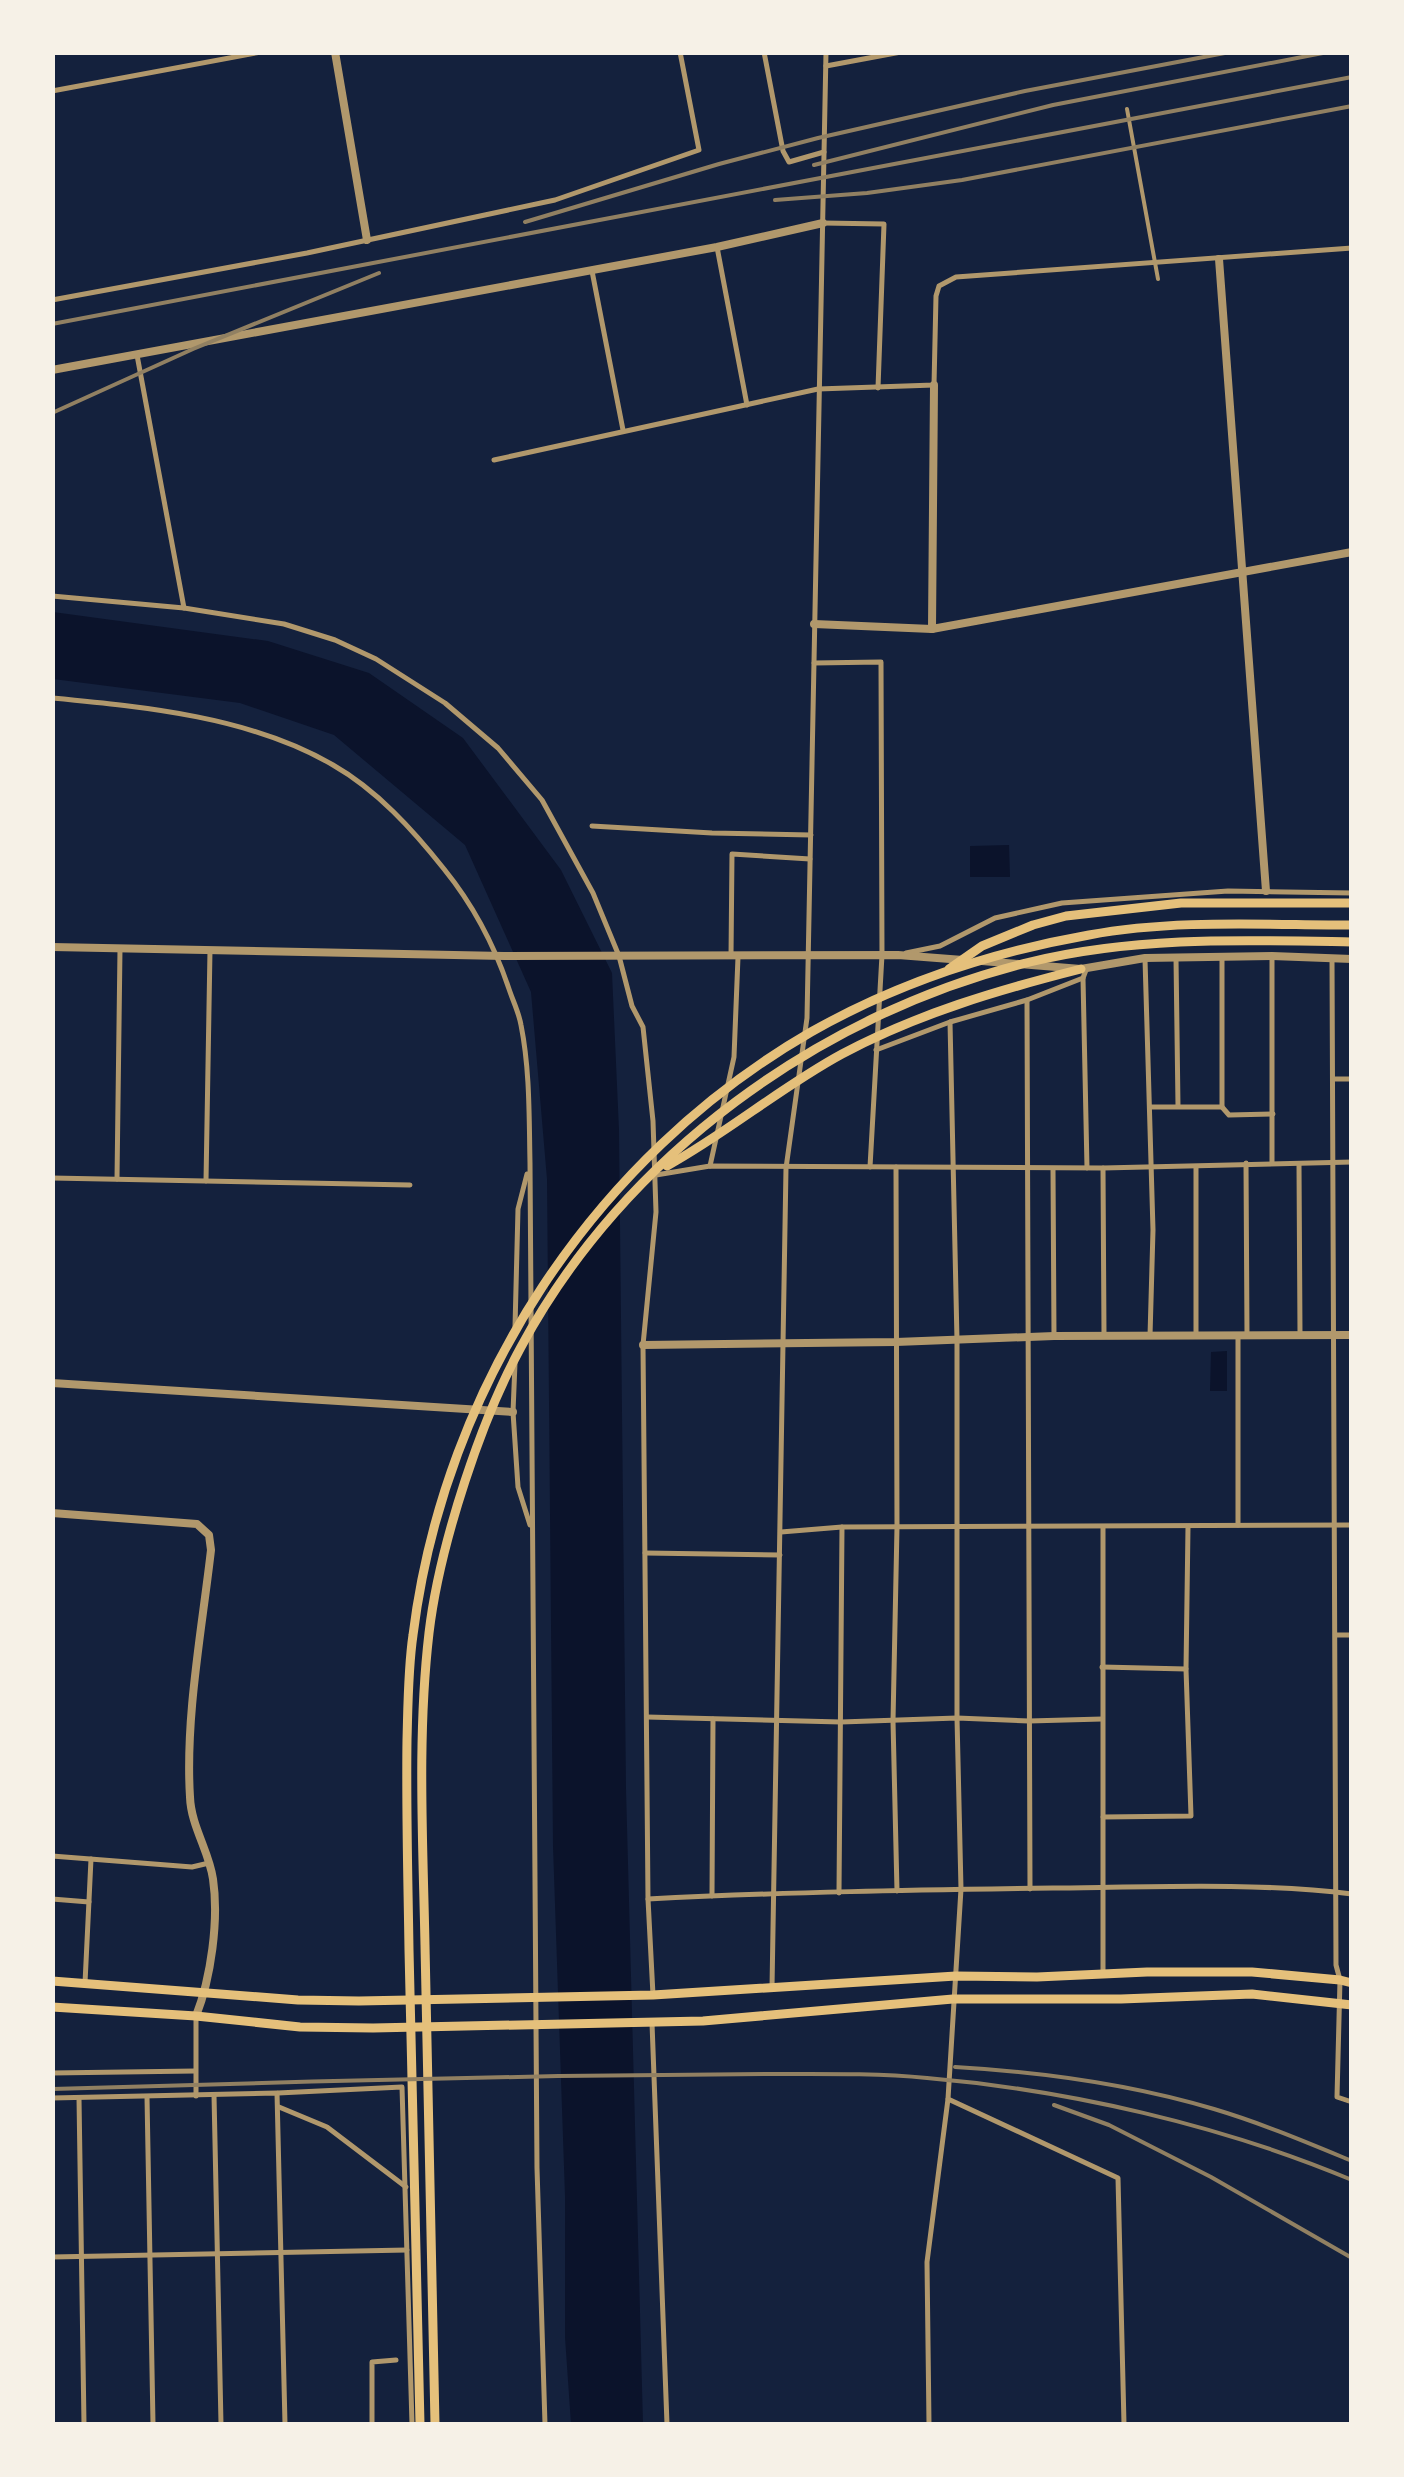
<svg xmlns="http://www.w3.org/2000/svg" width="1404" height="2477" font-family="'Zilla Slab',serif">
  <rect width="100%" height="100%" fill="#14213d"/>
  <g fill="#0b132b">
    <path d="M53,612L268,641L369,673L463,738L561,870L612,973L619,1130L626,1789L643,2424H571L565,2337V2196L553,1846L547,1179L531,992L465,845L334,735L240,703L53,679Z"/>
    <path d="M1009,845L1010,877H970V846Z"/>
    <path d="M1227,1351V1391H1210L1211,1352Z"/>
  </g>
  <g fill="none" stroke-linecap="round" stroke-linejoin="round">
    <path stroke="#b1986c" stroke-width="4" d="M1127,109L1158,279"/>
    <g stroke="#b1986c" stroke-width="5">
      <path d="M764,52L783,151L789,162L824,152"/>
      <path d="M826,66L901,52"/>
      <path d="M52,91L261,52"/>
      <path d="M823,223L884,224L878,388"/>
      <path d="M717,247L747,405"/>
      <path d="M592,271L623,430"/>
      <path d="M52,300L307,253L555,200L699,150L680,52"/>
      <path d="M137,355L184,608"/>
      <path d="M494,460L818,389L934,385L936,296L939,286L956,277L1352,248"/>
      <path d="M52,596L184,608L284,624L335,640L376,659L445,703L498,748L542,800L593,893L619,956L632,1006L643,1027L653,1121L656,1212L643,1345L648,1899L653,1995"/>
      <path d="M814,663L881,662L882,955L870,1167"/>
      <path d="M52,698C146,707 251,717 333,765C377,790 413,830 444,869C474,906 494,944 509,989C513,1001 519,1013 521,1025C530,1070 529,1117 530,1163L537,2168L545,2424"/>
      <path d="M592,826L712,833L811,835"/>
      <path d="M906,953L940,946L995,918L1062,903L1228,891L1352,893"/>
      <path d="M731,956L732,854L810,859"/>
      <path d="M1176,958L1178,1106"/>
      <path d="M1145,959L1153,1230L1150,1336"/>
      <path d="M1332,959L1336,1965L1340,1980L1337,2097L1352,2102"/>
      <path d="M1083,978L1087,1168"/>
      <path d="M1027,1000L1030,1889"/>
      <path d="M950,1022L957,1340V1718L961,1889L948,2099L1118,2178L1124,2424"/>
      <path d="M876,1050L950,1022L1027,1000L1083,978L1086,970"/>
      <path d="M1335,1079H1352"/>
      <path d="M1150,1107H1222L1229,1115L1273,1114"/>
      <path d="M1222,1107V957"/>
      <path d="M1272,1162V956"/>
      <path d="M1246,1163L1247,1335"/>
      <path d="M1299,1164L1300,1334"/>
      <path d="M710,1166L734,1057L738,957"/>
      <path d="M896,1167L897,1527L893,1721L897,1891"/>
      <path d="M1196,1167V1334"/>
      <path d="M1103,1168L1104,1335"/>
      <path d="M1053,1169L1054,1336"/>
      <path d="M656,1175L710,1166L1103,1168L1352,1162"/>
      <path d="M52,1178L410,1185"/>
      <path d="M117,1179L120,949"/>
      <path d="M206,1181L210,950"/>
      <path d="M515,1327L518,1209L527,1174"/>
      <path d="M515,1363L513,1412L518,1487L530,1525"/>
      <path d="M1238,1525V1336"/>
      <path d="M1103,1527V1974"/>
      <path d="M781,1532L842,1527L1352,1525"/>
      <path d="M645,1553L780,1555"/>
      <path d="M1336,1635H1352"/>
      <path d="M1102,1667L1186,1669"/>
      <path d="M647,1717L841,1722L957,1718L1029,1721L1102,1719"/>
      <path d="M1103,1817L1191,1816L1186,1669L1188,1527"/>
      <path d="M52,1856L192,1867L209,1863"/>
      <path d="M839,1893L842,1527"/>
      <path d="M712,1896L713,1719"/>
      <path d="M52,1899L89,1902"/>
      <path d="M648,1899C783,1892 918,1890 1053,1888C1152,1887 1253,1882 1352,1894"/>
      <path d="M85,1983L91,1859"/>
      <path d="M772,1988L786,1168L807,1018L826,52"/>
      <path d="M652,2023L667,2424"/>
      <path d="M52,2073L195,2071"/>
      <path d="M278,2093L402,2087L412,2424"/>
      <path d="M214,2095L221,2424"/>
      <path d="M196,2096V2016"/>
      <path d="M147,2097L153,2424"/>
      <path d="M52,2098L277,2093L285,2424"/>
      <path d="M79,2098L84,2424"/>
      <path d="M279,2107L327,2127L406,2187"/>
      <path d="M52,2257L407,2250"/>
      <path d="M372,2424V2362L396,2360"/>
      <path d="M929,2424L927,2262L948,2099"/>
    </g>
    <g stroke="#b1986c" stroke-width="8">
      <path d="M335,52L367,240"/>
      <path d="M1219,259L1266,891"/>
      <path d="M52,370L717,247L823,223"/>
      <path d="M814,624L932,629L1352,552"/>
      <path d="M932,629L934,385"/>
      <path d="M52,947L504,956L898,955L963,960"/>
      <path d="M982,961L1081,969L1145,958L1272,956L1352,959"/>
      <path d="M643,1345L896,1342L1054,1336L1352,1335"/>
      <path d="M52,1383L513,1412"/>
      <path d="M52,1513L197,1524L209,1535L211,1550C202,1629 185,1718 190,1797C191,1826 209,1851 213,1879C219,1920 211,1978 196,2016"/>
    </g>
    <g stroke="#e5c07b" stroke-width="9">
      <path d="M949,969L982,946L1033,925L1066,916L1181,903H1352"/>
      <path d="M667,1166C727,1133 781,1087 842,1054C917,1014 998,990 1081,969"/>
      <path d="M52,1981L298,2000L359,2001L653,1995L956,1976L1037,1977L1147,1972H1252L1340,1980L1352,1983"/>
      <path d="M52,2007L196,2016L300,2027L373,2028L703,2021L953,1999H1121L1252,1994L1352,2005"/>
      <path d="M420,2424C417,2266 413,2108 409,1950C408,1880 406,1810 407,1740C408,1705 408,1669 413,1635C444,1386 594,1157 811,1032C896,984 993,952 1089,935C1174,919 1265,925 1352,925"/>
      <path d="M435,2424C432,2265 428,2105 425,1945C423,1842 417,1736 429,1633C435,1582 449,1530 465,1481C480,1435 498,1389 521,1347C624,1155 821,1013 1030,962C1136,936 1244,940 1352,942"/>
    </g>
    <g stroke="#918062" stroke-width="4">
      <path d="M814,165L1053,105L1328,52"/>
      <path d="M775,200L867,193L962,180L1352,106"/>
      <path d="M525,222L719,164L818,138L1025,91L1230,52"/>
      <path d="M52,324L1352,77"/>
      <path d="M52,413L193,349L379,273"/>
      <path d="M955,2067C1042,2072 1130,2084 1214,2109C1261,2123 1306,2142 1352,2161"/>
      <path d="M52,2089C221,2084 389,2079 558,2076C628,2075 699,2075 769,2074C822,2074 875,2073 927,2078C1068,2090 1221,2125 1352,2180"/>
      <path d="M1054,2105L1109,2125L1211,2177L1352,2258"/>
    </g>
  </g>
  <rect width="1404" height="2477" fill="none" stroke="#f6f1e7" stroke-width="110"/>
</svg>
